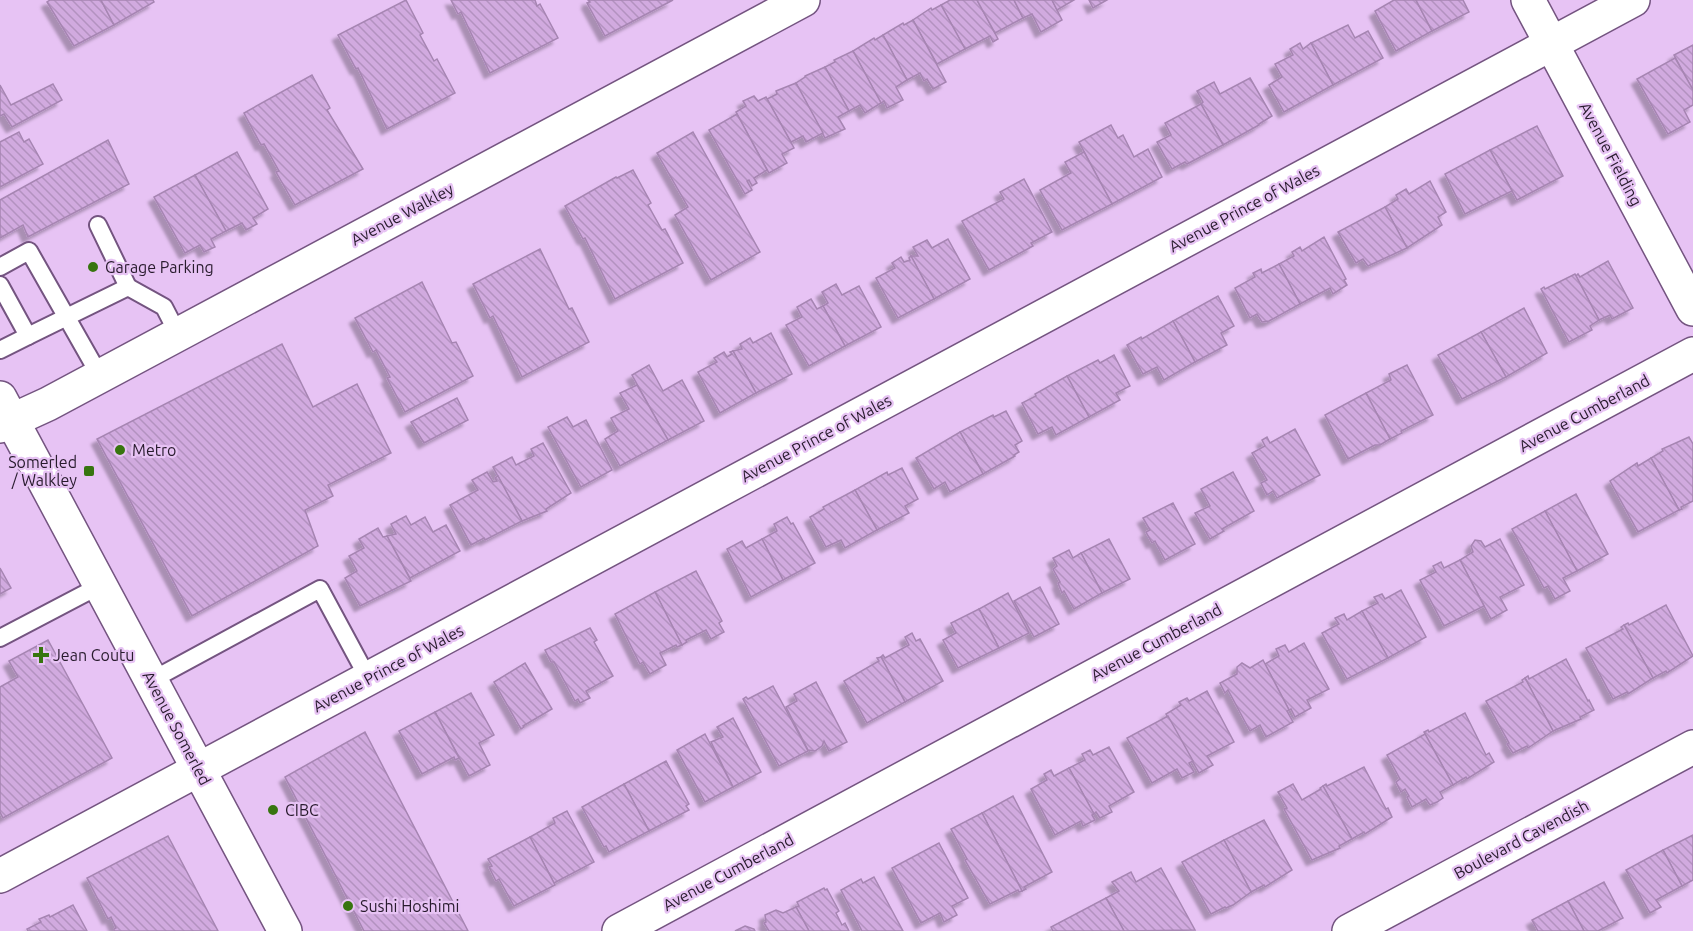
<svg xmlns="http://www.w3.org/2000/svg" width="1693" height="931" font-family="Ubuntu,sans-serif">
  <defs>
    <pattern id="building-back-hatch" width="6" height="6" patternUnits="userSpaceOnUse" patternTransform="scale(1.5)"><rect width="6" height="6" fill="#d1aadf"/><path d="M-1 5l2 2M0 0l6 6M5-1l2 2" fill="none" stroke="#b392c0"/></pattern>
    <filter id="shadow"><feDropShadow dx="-5.5" dy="5.5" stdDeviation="1.5" flood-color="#0004"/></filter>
  </defs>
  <rect width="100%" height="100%" fill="#e7c3f4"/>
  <g fill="url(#building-back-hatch)" stroke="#a685b2" stroke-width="1.5" filter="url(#shadow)">
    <path d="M50,0H101L114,25L74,46L47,2Z"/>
    <path d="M101,0H153L154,2L114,25Z"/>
    <path d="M406,0L423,33L420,35L434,61L437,59L455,93L387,129L358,68L356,69L338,35Z"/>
    <path d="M451,0H535L537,6L540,4L558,38L490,73L461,12L458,14Z"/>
    <path d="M588,0H673L605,36L587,3L590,2Z"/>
    <path d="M950,0H977L998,39L993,42L990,36L965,49L941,5Z"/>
    <path d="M977,0H1014L1023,18L995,33Z"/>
    <path d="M1014,0H1052L1062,20L1041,32L1032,14L1023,18Z"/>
    <path d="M1052,0H1074L1057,10Z"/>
    <path d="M1089,0H1107L1093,8Z"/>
    <path d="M1394,0H1416L1432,31L1396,51L1375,11Z"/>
    <path d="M1416,0H1463L1469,12L1432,31Z"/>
    <path d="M941,5L965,49L937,64L913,20L931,8L932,10Z"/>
    <path d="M913,20L946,82L933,89L927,79L924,81L920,73L907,80L883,35L903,23L904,25Z"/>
    <path d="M1348,25L1355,38L1368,31L1383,58L1333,85L1311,43Z"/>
    <path d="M883,35L907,80L896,87L903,100L887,108L884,101L881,103L853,51L874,38L875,40Z"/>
    <path d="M1300,43L1303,49L1311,43L1333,85L1284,112L1269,85L1282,77L1275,64L1293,55L1290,49Z"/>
    <path d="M1693,45V90L1674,55Z"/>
    <path d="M853,51L881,103L865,113L860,105L849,111L825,67L835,62L834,60Z"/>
    <path d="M1675,58L1693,90V105L1684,110L1690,122L1668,134L1637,79Z"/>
    <path d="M825,67L849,111L838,117L845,129L825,138L796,83L805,77V76Z"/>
    <path d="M312,75L330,108L327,110L363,169L295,205L276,172L279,171L264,144L261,145L244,113Z"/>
    <path d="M1250,78L1272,116L1259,124V125L1223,145L1201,104L1203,102L1197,91L1214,82L1220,94Z"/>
    <path d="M796,83L823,133L806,142L803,136L791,142L767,99L777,94L776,91Z"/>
    <path d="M53,84L62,100L12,127L4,114L0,116V85L11,105Z"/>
    <path d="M754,96L758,101L766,97L794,148L782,154L787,163L769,173L736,112L746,106L743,101Z"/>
    <path d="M1201,104L1223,145L1187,164L1185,162L1172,169L1157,142L1171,135L1165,123Z"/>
    <path d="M737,114L767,170L754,178L757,183L752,186L749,180L747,181L752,190L745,194L709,130Z"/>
    <path d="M1111,125L1118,138L1123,135L1134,157L1148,149L1162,177L1112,204L1079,142Z"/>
    <path d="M1537,126L1563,176L1517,200L1490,150Z"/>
    <path d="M19,132L24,142L29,139L43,164L0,187V142Z"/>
    <path d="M693,132L760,252L711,280L675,215L688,207L657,153Z"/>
    <path d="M108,140L129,184L28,237L23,225L0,238V200Z"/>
    <path d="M1490,150L1512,191L1465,214L1445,174Z"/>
    <path d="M237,152L268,209L253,218L257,224L246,230L242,223L226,231L195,175Z"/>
    <path d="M1084,152L1112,204L1062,230L1040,190L1071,173L1065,162Z"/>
    <path d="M633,170L651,203L648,205L662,230L665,229L683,263L615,299L585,238L583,239L565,206L616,177L617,178Z"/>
    <path d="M195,175L226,231L211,239L215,247L204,252L200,245L185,253L154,197Z"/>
    <path d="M1024,179L1052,232L1031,243L1033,246L989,270L962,221L1004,199L1000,192Z"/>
    <path d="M1430,181L1446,212L1438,217L1442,225L1407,248L1385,207L1398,199L1396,195L1406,189L1409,194Z"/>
    <path d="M1385,207L1407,248L1368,266L1363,259L1356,263L1338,232Z"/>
    <path d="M1324,237L1346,279L1344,280L1347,285L1333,294L1330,288L1300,304L1279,264L1294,256L1292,252L1300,247L1302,251Z"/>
    <path d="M948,239L970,279L934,299L911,256H918L913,247L927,240L932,248Z"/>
    <path d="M540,249L569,309L572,308L589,342L522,377L493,316L490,318L473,284Z"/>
    <path d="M911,256L934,299L898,318L876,278L895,268L892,263L901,257L904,262L910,260L909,258Z"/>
    <path d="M1608,261L1633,308L1612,319L1610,315L1599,320L1576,276L1578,274L1580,277Z"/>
    <path d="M1279,264L1300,304L1269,321L1262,322L1257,314L1250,318L1235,288L1255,277L1253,273L1261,269L1262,273Z"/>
    <path d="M1575,274L1599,320L1590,326L1592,330L1569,342L1541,289L1544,287L1545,289Z"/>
    <path d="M422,282L452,343L456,342L473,376L405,412L387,378L390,377L376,350L373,352L355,318Z"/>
    <path d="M836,284L842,295L859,286L881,327L845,346L823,306L828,303L822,292Z"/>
    <path d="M1218,296L1234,326L1221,333L1227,345L1195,362L1173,321Z"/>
    <path d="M811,299L817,309L823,306L845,346L809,366L786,325L802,317L797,307Z"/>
    <path d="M1524,308L1547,353L1506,377L1481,332Z"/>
    <path d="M1173,321L1195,362L1164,380L1157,367L1143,374L1127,345L1141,337L1142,339Z"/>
    <path d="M1481,332L1506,377L1462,399L1438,355Z"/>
    <path d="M771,333L792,374L756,393L733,351L742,349L740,344L750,338L753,343Z"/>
    <path d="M282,344L313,407L357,384L391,453L328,485L333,496L305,510L318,546L192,616L97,439Z"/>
    <path d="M733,351L756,393L720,413L698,372L717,362L714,358L724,352L727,357L732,354L730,352Z"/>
    <path d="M1114,355L1130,386L1116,393L1120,400L1089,417L1067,376L1098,360L1100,363Z"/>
    <path d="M649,365L663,391L682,380L704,421L668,440L632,375Z"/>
    <path d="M1407,365L1433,415L1401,431L1402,433L1390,439L1366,393L1391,380L1389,374Z"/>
    <path d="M1067,376L1089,417L1056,435L1052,427L1038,434L1022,403L1036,396L1035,394Z"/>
    <path d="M637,385L668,440L620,466L605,439L618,431L611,418L629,409L620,393Z"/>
    <path d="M1366,393L1390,439L1380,445H1375L1348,459L1325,415Z"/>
    <path d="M457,398L468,420L424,443L411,422Z"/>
    <path d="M1006,411L1022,441L1015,445L1019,452L1014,455L1015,456L983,474L960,432L993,415L994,417Z"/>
    <path d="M567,417L573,427L586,420L612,470L581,487L548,427Z"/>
    <path d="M1295,429L1320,475L1277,498L1273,491L1267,495L1261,483L1267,480L1252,453L1265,446L1262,440L1267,437L1270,443Z"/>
    <path d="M960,432L983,474L950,492L945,482L934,489L916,458Z"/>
    <path d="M1689,437L1693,444V501L1681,507L1682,509L1679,510L1651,458L1663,451L1662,449Z"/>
    <path d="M543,443L571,493L546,509L547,511L522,521L493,467L512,457L516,465L534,456L531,449Z"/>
    <path d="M1651,458L1679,510L1638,532L1610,481L1637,463L1638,466Z"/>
    <path d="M902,468L918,499L905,506L909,513L877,530L855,490L887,472L888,475Z"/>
    <path d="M487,472L493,482L497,481L495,478L498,476L522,521L485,540L484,538L471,545L450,505L478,490L472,480Z"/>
    <path d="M1233,472L1254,511L1222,529L1224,531L1210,539L1195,513L1210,506L1201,489Z"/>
    <path d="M855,490L877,530L845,548L841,540L826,547L810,517L824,509L823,507Z"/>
    <path d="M1576,494L1608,554L1577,571L1545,511Z"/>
    <path d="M1173,503L1195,544L1165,560L1155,541L1152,543L1146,532L1150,530L1143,518Z"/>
    <path d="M1545,511L1577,571L1563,578L1570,591L1555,599L1548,586L1544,588L1512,529Z"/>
    <path d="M406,516L411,525L425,517L433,532L446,525L460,551L410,578L387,536L396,534L391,524Z"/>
    <path d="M787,517L791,524L793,523L815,563L783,580L762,539L777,531L774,524Z"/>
    <path d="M378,528L383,537L387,536L411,581L360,606L345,578L357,571L349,556L364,548L359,539Z"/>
    <path d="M762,539L783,580L751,597L727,549L742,541L746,548Z"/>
    <path d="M1109,539L1130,579L1102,593L1081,553Z"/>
    <path d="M1500,539L1524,585L1500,597L1507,610L1491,619L1460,560L1473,552L1471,546L1475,540L1481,541L1485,547Z"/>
    <path d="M1069,550L1073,558L1081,553L1102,593L1074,609L1064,591L1062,593L1058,583L1060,582L1053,569L1057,566L1053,558Z"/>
    <path d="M1460,560L1484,606L1444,626L1420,580L1436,572L1433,566L1441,562L1444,568Z"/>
    <path d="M0,568L11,588L0,594Z"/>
    <path d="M696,571L722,621L719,623L724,632L711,639L706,630L686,640L687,642L682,645L655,592Z"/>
    <path d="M1040,587L1059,624L1034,637L1014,601Z"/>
    <path d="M1401,590L1426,637L1388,658L1362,611L1378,603L1374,597L1382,594L1385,599Z"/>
    <path d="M655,592L682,645L677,647L676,645L660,653L666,665L650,674L643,662L640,664L615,614Z"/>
    <path d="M1008,593L1029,633L999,648L979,609Z"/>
    <path d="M1666,605L1693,656L1667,673L1666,671L1653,678L1624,625L1628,623L1629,625Z"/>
    <path d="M979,609L999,648L958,668L943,640L956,633L951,623Z"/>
    <path d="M1362,611L1388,658L1347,679L1322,633L1339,624L1335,618L1344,614L1347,620Z"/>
    <path d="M1624,625L1653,678L1628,694L1627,692L1613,699L1586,648L1623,629L1621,627Z"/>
    <path d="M590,628L597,640L594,642L613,676L586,691L590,698L580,703L578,699L575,701L554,662H551L545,650Z"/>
    <path d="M912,633L916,641L920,639L943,681L905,702L881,657L883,655L885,658L909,645L905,637Z"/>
    <path d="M48,640L112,758L3,818L0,812V687L18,677L9,661Z"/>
    <path d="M1304,643L1329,689L1307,700L1311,708L1295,717L1291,709L1289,710L1265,664L1279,656L1276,649L1285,645L1289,652Z"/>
    <path d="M881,657L905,702L867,723L844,681L879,661L877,658Z"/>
    <path d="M1566,659L1588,701L1589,700L1594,710L1580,717L1581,719L1553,731L1525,678L1528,676L1529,679Z"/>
    <path d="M1263,660L1289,710L1287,711L1293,722L1266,737L1260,725L1250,731L1228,690L1225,693L1220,683L1237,674V667L1242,663L1250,668Z"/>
    <path d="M525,663L552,709L523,726L524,727L521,729L494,682Z"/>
    <path d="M1525,678L1553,731L1528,748L1527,746L1513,753L1507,744L1509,743L1486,701L1523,682L1522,680Z"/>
    <path d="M816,682L847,742L829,751L824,741L822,746L815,751L808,750L786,707L797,701L794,694Z"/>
    <path d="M773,686L808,751L779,766L743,699L746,697L748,699Z"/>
    <path d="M1207,691L1234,742L1207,756L1213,765L1199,773L1166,714L1181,705L1179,702L1187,698L1189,701Z"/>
    <path d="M471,693L494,735L479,743L490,765L469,776L435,712Z"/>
    <path d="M435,712L459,758L455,760L454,757L422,774L399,731Z"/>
    <path d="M1465,713L1486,755L1489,753L1494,762L1467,779L1466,777L1453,785L1424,732L1428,730L1429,732Z"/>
    <path d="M1168,716L1193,761L1189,763L1194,772L1182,778L1177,769L1152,783L1127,738Z"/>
    <path d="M733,718L761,772L733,787L711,742L723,737L717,727Z"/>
    <path d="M365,732L468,931H364L285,777Z"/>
    <path d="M705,734L733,787L705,802L677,750Z"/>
    <path d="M1425,734L1453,785L1440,792L1443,798L1437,802L1430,805L1426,799L1412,807L1407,797L1409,796L1405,789L1401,792L1396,782L1400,779L1387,755Z"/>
    <path d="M1109,747L1134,792L1109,806L1112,812L1100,818L1096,812L1094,814L1069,768L1085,760L1082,754L1090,750L1093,755Z"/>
    <path d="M666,761L689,804L686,806L689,810L649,831L624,784Z"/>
    <path d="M1364,767L1386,809L1388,808L1392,817L1365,834L1364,832L1352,839L1323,786L1326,784L1327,786Z"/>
    <path d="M1069,768L1094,814L1092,815L1095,820L1083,826L1081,821L1055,835L1031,789L1047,780L1044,774L1051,770L1054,776Z"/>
    <path d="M624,784L649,831L609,852L606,846L604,847L582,807Z"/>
    <path d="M1293,784L1302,800L1321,789L1320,788L1323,786L1352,839L1339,846L1340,848L1312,860L1284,809L1287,808L1278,792Z"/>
    <path d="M1013,796L1052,872L1024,887L1026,889L1022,891L982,813Z"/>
    <path d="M567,811L594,862L554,883L530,837L555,823L553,818Z"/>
    <path d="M982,813L1022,891L1019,892L1018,890L990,904L965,860L967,859L951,829Z"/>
    <path d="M1264,820L1292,870L1265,887L1264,885L1251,892L1224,840Z"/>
    <path d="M1693,835V880L1682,886L1663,850Z"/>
    <path d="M168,836L218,931H114V929L116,928L111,917L108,919L87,878Z"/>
    <path d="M530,837L555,885L514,906L499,879L496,881L489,867L492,866L488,859Z"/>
    <path d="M1224,840L1251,892L1233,905L1226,908L1225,907L1211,914L1182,862Z"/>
    <path d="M939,843L968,898L952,906L957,915L944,922L940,913L921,923L892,868Z"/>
    <path d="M1663,850L1682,886L1656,900L1661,907L1650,913L1626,870Z"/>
    <path d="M1161,868L1195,930L1124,931L1106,898L1119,891L1112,882L1131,872L1136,882Z"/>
    <path d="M874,877L903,931H862L841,890L861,879L863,883Z"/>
    <path d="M1604,882L1623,918L1598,931H1584L1568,901Z"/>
    <path d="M824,888L825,890L827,889L839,911L836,913L842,925L845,923L849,931H809L796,907L799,906L797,902Z"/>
    <path d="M1106,898L1124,931H1053L1051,927Z"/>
    <path d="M1568,901L1584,931H1538L1532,920Z"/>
    <path d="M73,905L87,931H28L27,929L41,922L39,919L49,915L50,917Z"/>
    <path d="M796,907L809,931H769L764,923L766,922L765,915L776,910L783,913Z"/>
    <path d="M745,926L754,929L755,931H735Z"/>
  </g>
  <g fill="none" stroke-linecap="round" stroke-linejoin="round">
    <g stroke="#745480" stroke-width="20">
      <g id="service">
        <path d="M98,225L128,287"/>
        <path d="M0,267L29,251L100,376"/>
        <path d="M0,285L28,336L128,287L164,307L178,334"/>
        <path d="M0,350L28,336"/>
        <path d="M0,638L101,585"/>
        <path d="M152,680L320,589L368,678"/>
      </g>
    </g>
    <g stroke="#745480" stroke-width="36">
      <g id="minor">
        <path d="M1528,0L1693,309"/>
        <path d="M0,398L285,931"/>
        <path d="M0,426L48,404L803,0"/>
        <path d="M0,876L1633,0"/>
        <path d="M619,931L1693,354"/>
      </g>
    </g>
    <g stroke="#745480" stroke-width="36">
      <path id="secondary" d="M1349,931L1693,747"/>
    </g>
    <use href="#service" stroke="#fff" stroke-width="16"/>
    <use href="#minor" stroke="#fff" stroke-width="33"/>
    <use href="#secondary" stroke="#fff" stroke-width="33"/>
  </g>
  <g fill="#37750f" stroke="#e7c3f4" stroke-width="2">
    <circle cx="93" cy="267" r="6"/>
    <circle cx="120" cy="450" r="6"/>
    <rect x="83" y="465" width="12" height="12" rx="3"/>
    <path d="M38 646h6v6h6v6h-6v6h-6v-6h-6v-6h6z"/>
    <circle cx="273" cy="810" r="6"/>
    <circle cx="348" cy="906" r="6"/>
  </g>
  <g text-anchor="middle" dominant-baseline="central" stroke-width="4.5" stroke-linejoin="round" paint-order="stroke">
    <g font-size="16" fill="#281b2d" stroke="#e7c3f4">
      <text transform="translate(1611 154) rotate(62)">Avenue Fielding</text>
      <text transform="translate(1244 208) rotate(-28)">Avenue Prince of Wales</text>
      <text transform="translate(402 214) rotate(-28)">Avenue Walkley</text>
      <text transform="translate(1584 413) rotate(-28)">Avenue Cumberland</text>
      <text transform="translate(816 438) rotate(-28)">Avenue Prince of Wales</text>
      <text transform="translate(1156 642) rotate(-28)">Avenue Cumberland</text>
      <text transform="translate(388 668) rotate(-28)">Avenue Prince of Wales</text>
      <text transform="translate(177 728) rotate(62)">Avenue Somerled</text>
      <text transform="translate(1521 839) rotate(-28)">Boulevard Cavendish</text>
      <text transform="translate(728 872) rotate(-28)">Avenue Cumberland</text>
    </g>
    <g font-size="16" fill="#281b2d" stroke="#e7c3f4" text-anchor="start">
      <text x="105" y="267">Garage Parking</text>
      <text x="132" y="450">Metro</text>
      <text x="77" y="462" text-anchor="end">Somerled<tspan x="77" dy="18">/ Walkley</tspan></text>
      <text x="53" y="655">Jean Coutu</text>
      <text x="285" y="810">CIBC</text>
      <text x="360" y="906">Sushi Hoshimi</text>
    </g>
  </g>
</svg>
